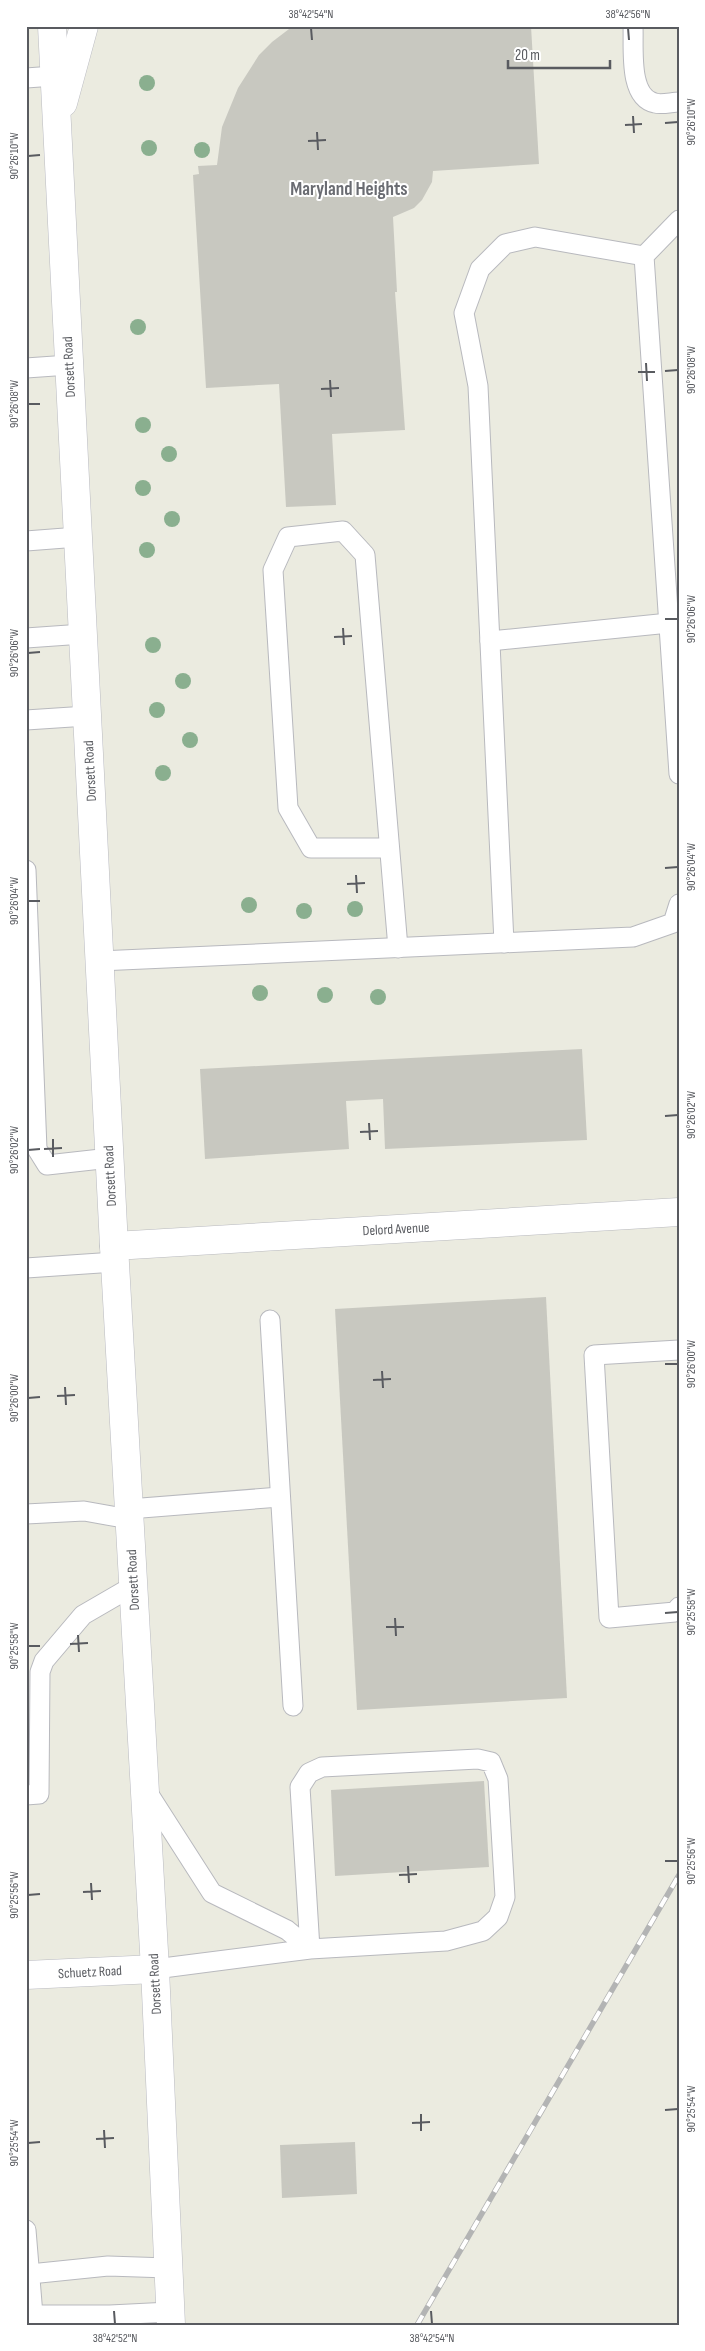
<svg xmlns="http://www.w3.org/2000/svg" width="705" height="2351" font-family="'Sofia Sans Condensed',sans-serif">
  <rect width="100%" height="100%" fill="#ebebe0"/>
  <g fill="#c8c8c0">
    <path d="M293,26H531L539,164L433,171L432,182L422,200L414,208L393,217L397,292H395L405,430L332,434L336,505L286,507L279,384L206,388L193,175L199,174L198,166L217,165L222,127L238,88L259,55L272,42Z"/>
    <path d="M582,1049L587,1140L385,1149L383,1099L346,1101L349,1149L205,1159L200,1069Z"/>
    <path d="M546,1297L567,1698L357,1710L335,1309Z"/>
    <path d="M484,1781L489,1867L335,1876L331,1790Z"/>
    <path d="M355,2142L357,2194L282,2198L280,2145Z"/>
  </g>
  <g fill="none" stroke-linecap="round" stroke-linejoin="round">
    <g stroke="#b8b9be" stroke-width="21">
      <g id="lane">
        <path d="M633,26C634,48 628,97 655,103C662,105 672,102 679,102"/>
        <path d="M26,78L54,76"/>
        <path d="M679,220L644,256L679,774"/>
        <path d="M26,368L69,365"/>
        <path d="M26,541L78,537"/>
        <path d="M26,638L83,634"/>
        <path d="M490,641L669,623"/>
        <path d="M26,720L87,716"/>
        <path d="M389,848H311L288,808L273,570L288,537L343,531L365,555L398,948"/>
        <path d="M26,870L37,1149L47,1165L110,1158"/>
        <path d="M504,943L478,386L464,313L480,269L505,244L535,237L644,256"/>
        <path d="M99,961L633,937L673,923L679,904"/>
        <path d="M26,1268L115,1262"/>
        <path d="M270,1320L293,1706"/>
        <path d="M679,1350L594,1355L609,1618L675,1612L679,1607"/>
        <path d="M129,1509L280,1497"/>
        <path d="M26,1514L84,1511L129,1519"/>
        <path d="M146,1790L212,1893L287,1930L310,1949L446,1941L483,1931L498,1917L505,1897L498,1779L491,1762L478,1759L322,1767L309,1773L300,1787L310,1949L155,1969"/>
        <path d="M26,1795L39,1794L40,1672L44,1661L83,1615L133,1586"/>
        <path d="M26,2230L33,2315H110L170,2312"/>
        <path d="M30,2274L108,2266L168,2268"/>
      </g>
    </g>
    <g stroke="#b8b9be" stroke-width="29">
      <path id="street" d="M114,1246L679,1212"/>
    </g>
    <g stroke="#b9bac1" stroke-width="29">
      <g id="secondary">
        <path d="M52,26L114,1246L155,1969L171,2325"/>
        <path d="M63,103L84,26"/>
        <path d="M26,1975L155,1969"/>
      </g>
    </g>
    <use href="#lane" stroke="#fff" stroke-width="19"/>
    <use href="#street" stroke="#fff" stroke-width="28"/>
    <use href="#secondary" stroke="#fff" stroke-width="28"/>
    <g stroke="#b3b4b4" stroke-width="5.5">
      <path id="rail" d="M417,2325L679,1875"/>
    </g>
    <use href="#rail" stroke="#fff" stroke-width="4" stroke-dasharray="11" stroke-linecap="butt"/>
  </g>
  <g fill="#8aaf8f">
    <circle cx="147" cy="83" r="8"/>
    <circle cx="149" cy="148" r="8"/>
    <circle cx="202" cy="150" r="8"/>
    <circle cx="138" cy="327" r="8"/>
    <circle cx="143" cy="425" r="8"/>
    <circle cx="169" cy="454" r="8"/>
    <circle cx="143" cy="488" r="8"/>
    <circle cx="172" cy="519" r="8"/>
    <circle cx="147" cy="550" r="8"/>
    <circle cx="153" cy="645" r="8"/>
    <circle cx="183" cy="681" r="8"/>
    <circle cx="157" cy="710" r="8"/>
    <circle cx="190" cy="740" r="8"/>
    <circle cx="163" cy="773" r="8"/>
    <circle cx="249" cy="905" r="8"/>
    <circle cx="355" cy="909" r="8"/>
    <circle cx="304" cy="911" r="8"/>
    <circle cx="260" cy="993" r="8"/>
    <circle cx="325" cy="995" r="8"/>
    <circle cx="378" cy="997" r="8"/>
  </g>
  <path fill="none" stroke="#595b60" stroke-width="2" d="M311,28L312,40M628,28L629,40M633,116L634,133M665,123L678,122M625,125L642,124M317,132L318,150M308,141L326,140M28,156L40,155M646,363L647,381M665,371L678,370M638,372H655M330,380L331,397M321,389L339,388M28,404H40M665,619H678M343,628L344,645M334,637L352,636M28,653L40,652M665,868L678,867M356,875L357,893M347,884L365,883M28,901H40M665,1116L678,1115M369,1123L370,1140M360,1132L378,1131M53,1139V1157M44,1149L62,1148M28,1150L40,1149M665,1364H678M382,1371L383,1388M373,1380L391,1379M65,1387L66,1405M57,1396L75,1395M28,1398L40,1397M665,1613L678,1612M395,1618L396,1636M386,1627H404M78,1635L79,1652M70,1644L88,1643M28,1646H40M665,1861H678M408,1866L409,1883M399,1875L417,1874M91,1883L92,1900M83,1892L101,1891M28,1895L40,1894M665,2110L678,2109M421,2114V2131M412,2123L430,2122M104,2130L105,2148M96,2139L114,2138M28,2143L40,2142M114,2311L115,2324M431,2311L432,2324"/>
  <g text-anchor="middle" dominant-baseline="central" stroke-width="4" stroke-linejoin="round" paint-order="stroke">
    <g font-size="14" fill="#595b60" stroke="#fff">
      <text transform="translate(69 367) rotate(-93)">Dorsett Road</text>
      <text transform="translate(90 771) rotate(-93)">Dorsett Road</text>
      <text transform="translate(110 1176) rotate(-93)">Dorsett Road</text>
      <text transform="translate(396 1229) rotate(-3)">Delord Avenue</text>
      <text transform="translate(133 1580) rotate(-93)">Dorsett Road</text>
      <text transform="translate(90 1972) rotate(-3)">Schuetz Road</text>
      <text transform="translate(155 1984) rotate(-93)">Dorsett Road</text>
    </g>
    <g font-size="19" font-weight="bold" fill="#6a6c72" stroke="#fff">
      <text x="349" y="189">Maryland Heights</text>
    </g>
  </g>
  <rect width="705" height="2351" fill="none" stroke="#ffffff" stroke-width="55"/>
  <path d="M508 60v8h102v-8" fill="none" stroke="#595b60" stroke-width="2.5"/>
  <text x="515" y="60" font-size="15" fill="#595b60" stroke="#ffffff" stroke-width="4" paint-order="stroke">20 m</text>
  <rect x="28" y="28" width="650" height="2296" fill="none" stroke="#595b60" stroke-width="2"/>
  <g font-size="12" text-anchor="middle" fill="#595b60">
    <text x="311" y="18">38°42'54"N</text>
    <text x="628" y="18">38°42'56"N</text>
    <text transform="translate(691 122) rotate(-90)" y="4">90°26'10"W</text>
    <text transform="translate(14 156) rotate(-90)" y="4">90°26'10"W</text>
    <text transform="translate(691 370) rotate(-90)" y="4">90°26'08"W</text>
    <text transform="translate(14 404) rotate(-90)" y="4">90°26'08"W</text>
    <text transform="translate(691 619) rotate(-90)" y="4">90°26'06"W</text>
    <text transform="translate(14 653) rotate(-90)" y="4">90°26'06"W</text>
    <text transform="translate(691 867) rotate(-90)" y="4">90°26'04"W</text>
    <text transform="translate(14 901) rotate(-90)" y="4">90°26'04"W</text>
    <text transform="translate(691 1115) rotate(-90)" y="4">90°26'02"W</text>
    <text transform="translate(14 1150) rotate(-90)" y="4">90°26'02"W</text>
    <text transform="translate(691 1364) rotate(-90)" y="4">90°26'00"W</text>
    <text transform="translate(14 1398) rotate(-90)" y="4">90°26'00"W</text>
    <text transform="translate(691 1612) rotate(-90)" y="4">90°25'58"W</text>
    <text transform="translate(14 1646) rotate(-90)" y="4">90°25'58"W</text>
    <text transform="translate(691 1861) rotate(-90)" y="4">90°25'56"W</text>
    <text transform="translate(14 1895) rotate(-90)" y="4">90°25'56"W</text>
    <text transform="translate(691 2109) rotate(-90)" y="4">90°25'54"W</text>
    <text transform="translate(14 2143) rotate(-90)" y="4">90°25'54"W</text>
    <text x="115" y="2342">38°42'52"N</text>
    <text x="432" y="2342">38°42'54"N</text>
  </g>
</svg>
